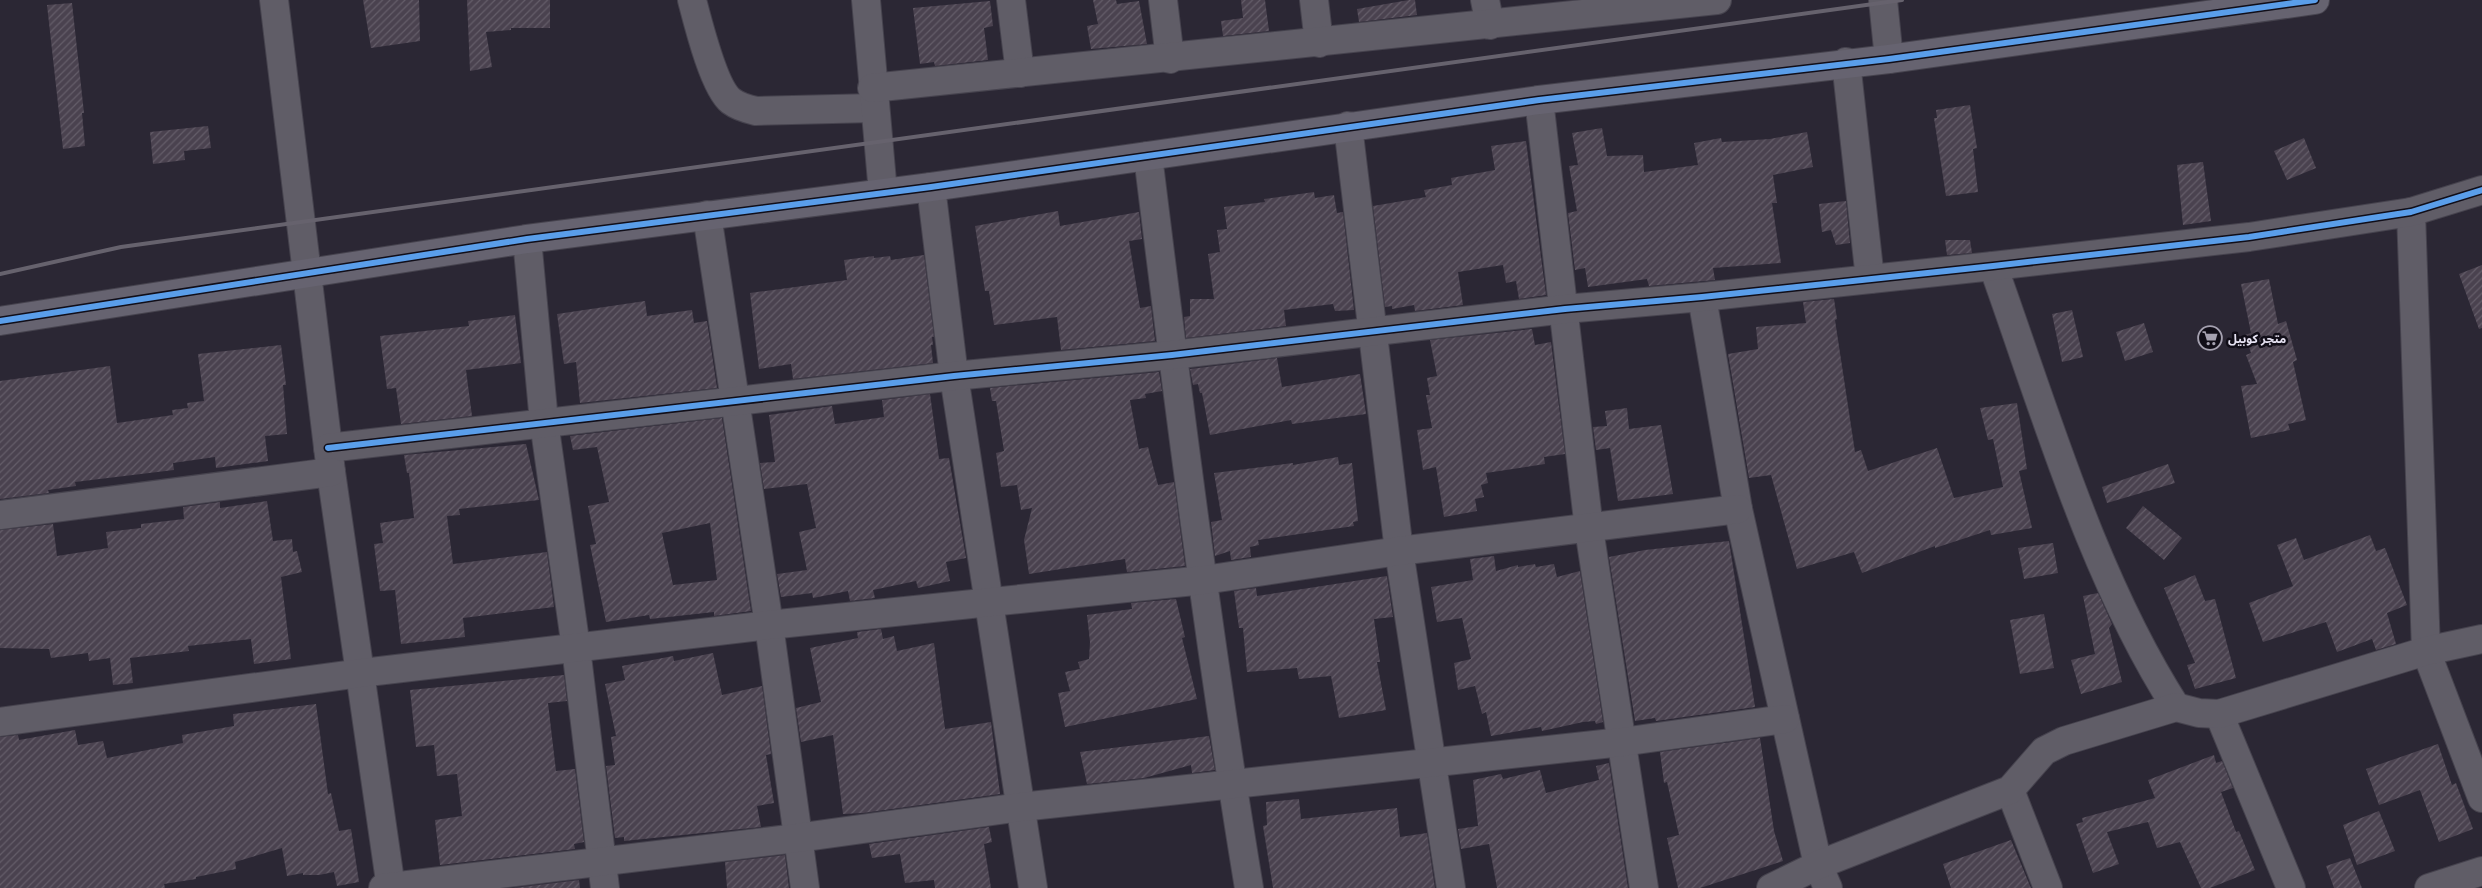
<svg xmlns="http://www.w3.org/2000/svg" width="2482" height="888" font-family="'Noto Serif','Noto Sans Arabic',serif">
  <defs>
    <pattern id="building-hatch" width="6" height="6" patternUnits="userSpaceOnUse" patternTransform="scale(1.25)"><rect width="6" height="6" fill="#4a424f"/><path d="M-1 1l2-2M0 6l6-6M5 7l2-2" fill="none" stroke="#645d69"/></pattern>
  </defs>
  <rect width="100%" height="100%" fill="#2b2734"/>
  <g fill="url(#building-hatch)" fill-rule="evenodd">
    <path d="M363,0H419L420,41L371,48Z"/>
    <path d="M467,0H550V28H511V30L486,32L492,67L470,71Z"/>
    <path d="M1093,0H1116L1117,4L1139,1L1147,44L1091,49L1087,26L1098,24Z"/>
    <path d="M1241,0H1265L1269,31L1223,36L1221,21L1243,18Z"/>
    <path d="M1409,0H1415L1417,15L1359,22L1357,9Z"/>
    <path d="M990,1L993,26L984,28L988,60L935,66L934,62L920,64L913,8Z"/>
    <path d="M72,3L84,113H82L85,146L63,149L47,5Z"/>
    <path d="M1970,105L1977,148L1973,149L1978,192L1946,196L1934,118H1937L1936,110Z"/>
    <path d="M208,126L211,148L184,151L185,160L153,164L150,132Z"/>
    <path d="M1602,128L1607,156L1643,155L1644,172L1698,165L1694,143L1721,138L1722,142L1770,139L1807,132L1813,167L1773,175L1777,203H1772L1781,263L1713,268L1715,280L1649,286L1647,279L1588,287L1585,268L1575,270L1568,213L1577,211L1569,166L1578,165L1572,133Z"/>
    <path d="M2304,138L2316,168L2287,180L2274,151Z"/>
    <path d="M1526,141L1546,295L1519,299L1516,281L1506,283L1503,265L1458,272L1463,305L1415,311L1414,305L1392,309V306L1385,307L1373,206L1426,197L1424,190L1452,185L1451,178L1495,170L1491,146Z"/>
    <path d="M2203,162L2211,221L2183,225L2177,165Z"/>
    <path d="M1314,192L1315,198L1334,195L1337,213L1343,212L1354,310L1335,311L1333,304L1284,310L1286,326L1186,338L1184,317L1190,316V299H1214L1208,254L1220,252L1217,230L1227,229L1224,207L1265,202L1264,199Z"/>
    <path d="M1846,201L1850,243L1836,245L1831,230L1822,232L1819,204Z"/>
    <path d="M1058,211L1060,226L1139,212L1142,239L1129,241L1140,308L1151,306L1155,341L1061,350L1057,317L994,325L989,291H985L975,226Z"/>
    <path d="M1945,240H1970L1972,253L1947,255Z"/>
    <path d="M924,255L934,337H932L933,345H931L933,363L793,379L791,364L759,369L750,293L847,280L844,260L874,256V258L890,256L891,260Z"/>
    <path d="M2482,265V328L2479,329L2459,274Z"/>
    <path d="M2269,279L2278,324L2286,321L2297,360L2293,362L2306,420L2288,424L2290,430L2251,438L2241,386L2257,384L2246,355L2251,353L2245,335L2251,333L2241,284Z"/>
    <path d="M1834,299L1837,319L1835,320L1855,452L1861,450L1868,471L1937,448L1954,498L2003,487L1993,439L1988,440L1980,408L2017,403L2027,469L2019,471L2032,528L1991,535L1990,530L1935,548V546L1862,573L1854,552L1797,569L1771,475L1749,478L1728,354L1758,349L1756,327L1806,323L1803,302Z"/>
    <path d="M645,301L647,316L692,310L694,323L707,321L717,388L580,403L576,362L564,364L557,314Z"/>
    <path d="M2072,310L2083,357L2062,362L2052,314Z"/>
    <path d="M515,315L521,363L466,370L472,416L401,424L396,388L387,389L380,336L469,326L468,321Z"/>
    <path d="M2144,323L2153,352L2125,361L2116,332Z"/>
    <path d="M1532,329L1535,345L1551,342L1565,454L1544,457L1545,464L1486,473L1488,483L1481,485L1484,497L1475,499L1477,511L1444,517L1436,467L1423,470L1417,430L1432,428L1426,395H1430L1427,378L1437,376L1430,340Z"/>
    <path d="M281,345L286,385H283L287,434L265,436L268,461L216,468L215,457L173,463L174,470L75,482L76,486L48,490L49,493L0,499V381L110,366L117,423L173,415L172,410L188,408L187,403L204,401L198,354Z"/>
    <path d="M1277,358L1282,387L1360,374L1366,414L1292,424L1291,420L1210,435L1202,393H1200L1198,384L1193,385L1190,369Z"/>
    <path d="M1159,372L1162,391L1145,394L1146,398L1130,400L1139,449L1148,447L1158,485L1174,482L1185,566L1127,572L1125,559L1029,574L1024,540L1032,508L1021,510L1017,485L1001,487L996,453L1004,451L996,401H992L990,388Z"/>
    <path d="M930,394L939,459L949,458L966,558L946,562L950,581L918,588L916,581L873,590L875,598L850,601L848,591L813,598L812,593L781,597L777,574L807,570L799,532L816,528L807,484L764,489L760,463L775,462L769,415L832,406L835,424L884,417L882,400Z"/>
    <path d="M1627,408L1629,429L1661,425L1673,494L1618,501L1610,448L1596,450L1593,427L1607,426L1605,411Z"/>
    <path d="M722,418L751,611L714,616V612L650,619L649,615L606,622L590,545L596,544L588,506L609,502L597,447L573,450L570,436ZM710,523L717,580L673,585L662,533Z"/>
    <path d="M526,444L539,500L459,509L460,515L447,516L453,564L547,552L554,607L463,618L465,637L401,644L395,590L380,591L374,544L383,543L380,523L414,518L409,473H407L404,455Z"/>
    <path d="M1338,457L1339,465L1352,463L1358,521L1353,522L1354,526L1258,540L1259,545L1250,547L1251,557L1231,560L1230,551L1215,556L1211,522L1222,520L1214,473L1293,463V465Z"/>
    <path d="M2168,464L2175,483L2107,503L2102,487Z"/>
    <path d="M267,501L273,541L292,539L293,552L297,551L302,572L281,577L291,659L254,664L251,639L188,646L189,651L130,658L133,683L113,685L110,658L89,661L88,653L51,658L49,649L0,648V530L53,524L57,556L108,548L106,532L141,528V524L184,519L183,507L220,502V508Z"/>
    <path d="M2143,506L2182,538L2164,560L2126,528Z"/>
    <path d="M2370,535L2376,551L2385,548L2407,605L2387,613L2396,644L2376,650L2372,639L2337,652L2326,622L2263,642L2249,603L2293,586L2277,545L2296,538L2304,560Z"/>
    <path d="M1729,541L1755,707L1656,721L1655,718L1635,721L1609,557L1645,550Z"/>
    <path d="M2053,543L2058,573L2024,579L2018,548Z"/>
    <path d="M1494,556L1496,571L1518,565V567L1535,564L1536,567L1554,564L1557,577L1580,571L1603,722L1596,724L1595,721L1583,722L1542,731L1541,727L1491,736L1486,712L1482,714L1475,686L1458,690L1454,663L1471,659L1462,618L1437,622L1431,587L1473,580L1470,559Z"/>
    <path d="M2195,575L2205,601L2215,599L2236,678L2195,689L2187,665L2195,663L2164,588Z"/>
    <path d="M1387,576L1393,617L1374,619L1380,662H1377L1386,710L1339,718L1331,676L1299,679L1297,668L1247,672L1243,628H1239L1234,591L1256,588L1257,596Z"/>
    <path d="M2098,593L2112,624L2109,628L2122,682L2081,694L2071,660L2095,654L2083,596Z"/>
    <path d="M1176,599L1185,637L1182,638L1197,699L1065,727L1058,693L1070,691L1065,672L1080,669L1078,662L1089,659L1090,642L1087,615L1132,609L1131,603Z"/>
    <path d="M2044,614L2054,668L2020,674L2010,620Z"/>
    <path d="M881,629L883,639L894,636L897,651L934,643L945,729L991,722L1000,794L863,813L843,814L833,735L801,742L796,708L821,702L810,648L858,638L857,632Z"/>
    <path d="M713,653L722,695L762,686L771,754L766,755L774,803L757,806L761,827L624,841V837L615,838L606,766L615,765L611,737L616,736L605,684L625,680L622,666L673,656L674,661Z"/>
    <path d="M564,675L567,701L548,703L556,771L575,769L584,842L574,844L575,849L440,865L435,820L462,816L457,774L437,776L434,745L416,747L410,690Z"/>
    <path d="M316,704L328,794L331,793L339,831L351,829L359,882L337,886L334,872L319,875H303V873L287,876L282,848L235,862L236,869L196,877V879L164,884L165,888H0V737L18,735L19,740L75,730L78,745L103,741L107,758L183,743L182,735L234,726L233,714Z"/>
    <path d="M1209,736L1215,770L1192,773L1191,765L1144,778L1087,784L1080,752Z"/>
    <path d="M1760,738L1774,831L1783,861L1700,888H1678L1667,838L1679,835L1667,782L1664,783L1660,752Z"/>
    <path d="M2438,744L2452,785L2456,783L2473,829L2439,842L2420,790L2379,805L2366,769Z"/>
    <path d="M2214,755L2216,763L2222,761L2233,788L2221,792L2236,832L2239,831L2255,870L2210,888H2201L2180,842L2157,848L2148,822L2107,832L2119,864L2093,873L2076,824L2083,822L2082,818L2155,798L2148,780Z"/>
    <path d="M1609,763L1628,888H1497L1489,844L1461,849L1458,829L1478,826L1473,780L1501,774L1503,779L1540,770L1546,793L1599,780L1596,766Z"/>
    <path d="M1299,799L1301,819L1397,808L1400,837L1427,833L1435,888H1273L1263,826L1267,825L1266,802Z"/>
    <path d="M2379,811L2395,851L2357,865L2343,825Z"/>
    <path d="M989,827L992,842L984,844L991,888H935L934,880L905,883L900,854L872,858L869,844Z"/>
    <path d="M2011,840L2031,888H1951L1943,864Z"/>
    <path d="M785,855L789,888H727L725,862Z"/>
    <path d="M2350,858L2362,888H2334L2326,866Z"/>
    <path d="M579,880L580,888H513Z"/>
  </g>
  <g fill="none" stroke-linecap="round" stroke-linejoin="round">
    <g stroke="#46434e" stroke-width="30">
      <g id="street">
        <path d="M274,0L331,472L391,888"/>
        <path d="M692,0C698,23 714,88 731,101C739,107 747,109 756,111L874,108"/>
        <path d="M866,0L883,193"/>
        <path d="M1011,0L1020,73"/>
        <path d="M1163,0L1170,59"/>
        <path d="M1314,0L1319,43"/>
        <path d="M1485,0L1490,25"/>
        <path d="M1883,0L1889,59"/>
        <path d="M1846,62L1870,279"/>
        <path d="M872,88L1717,0"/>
        <path d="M1539,100L1589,529L1644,888"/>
        <path d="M1348,126L1399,551L1451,888"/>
        <path d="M1148,156C1178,400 1209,645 1249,888"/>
        <path d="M931,187L954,376L1033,888"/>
        <path d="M2411,212L2426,651L2482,798"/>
        <path d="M707,215L769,625L805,888"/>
        <path d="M527,239L544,422L576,648L605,888"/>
        <path d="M1993,266C2045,411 2093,578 2176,707"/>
        <path d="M1702,297L1738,509L1818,865L1828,888"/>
        <path d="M328,448L954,376L1172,355L1565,309L1702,297L1993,266L2249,237L2411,212L2482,190"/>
        <path d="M0,515L331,472"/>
        <path d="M2219,714L2291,888"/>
        <path d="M0,722L361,673L769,625L1204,580L1399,551L1738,509"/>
        <path d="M2010,790L2048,888"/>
        <path d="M383,888L797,838L1021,807L1622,742L1785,719"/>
        <path d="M1771,888L1818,865L2010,790L2044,751L2064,741L2176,707L2199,713L2219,714L2426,651L2482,639"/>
        <path d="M2429,888L2482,871"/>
      </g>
    </g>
    <g stroke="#46434e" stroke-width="30">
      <path id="secondary" d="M0,321L527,239L931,187L1539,100L1889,59L2315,0"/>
    </g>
    <use href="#street" stroke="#605d67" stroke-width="28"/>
    <use href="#secondary" stroke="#666370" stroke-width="28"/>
    <path stroke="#66626d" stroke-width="4" d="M0,274L121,247L1902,0"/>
    <g stroke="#110e18" stroke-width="9">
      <g id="cycleway">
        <path d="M0,321L527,239L931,187L1539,100L1889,59L2315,0"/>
        <path d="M328,448L954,376L1172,355L1565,309L1702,297L1993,266L2249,237L2411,212L2482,190"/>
      </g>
    </g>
    <use href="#cycleway" stroke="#5a9eea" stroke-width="6"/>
  </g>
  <defs>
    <g id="supermarket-ring" transform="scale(1.25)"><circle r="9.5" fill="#110e18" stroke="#a5a1b0" stroke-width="1.5"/><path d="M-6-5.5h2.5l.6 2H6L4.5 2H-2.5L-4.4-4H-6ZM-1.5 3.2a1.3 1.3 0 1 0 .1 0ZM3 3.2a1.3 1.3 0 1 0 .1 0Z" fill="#a5a1b0"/></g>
  </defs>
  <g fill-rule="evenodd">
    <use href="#supermarket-ring" x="2210" y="338"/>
  </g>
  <g text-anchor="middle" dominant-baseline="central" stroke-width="5" stroke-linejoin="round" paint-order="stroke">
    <g font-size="12" font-weight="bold" fill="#e6e2f2" stroke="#110e18" text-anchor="start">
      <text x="2228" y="338">متجر كوبيل</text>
    </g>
  </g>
</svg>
